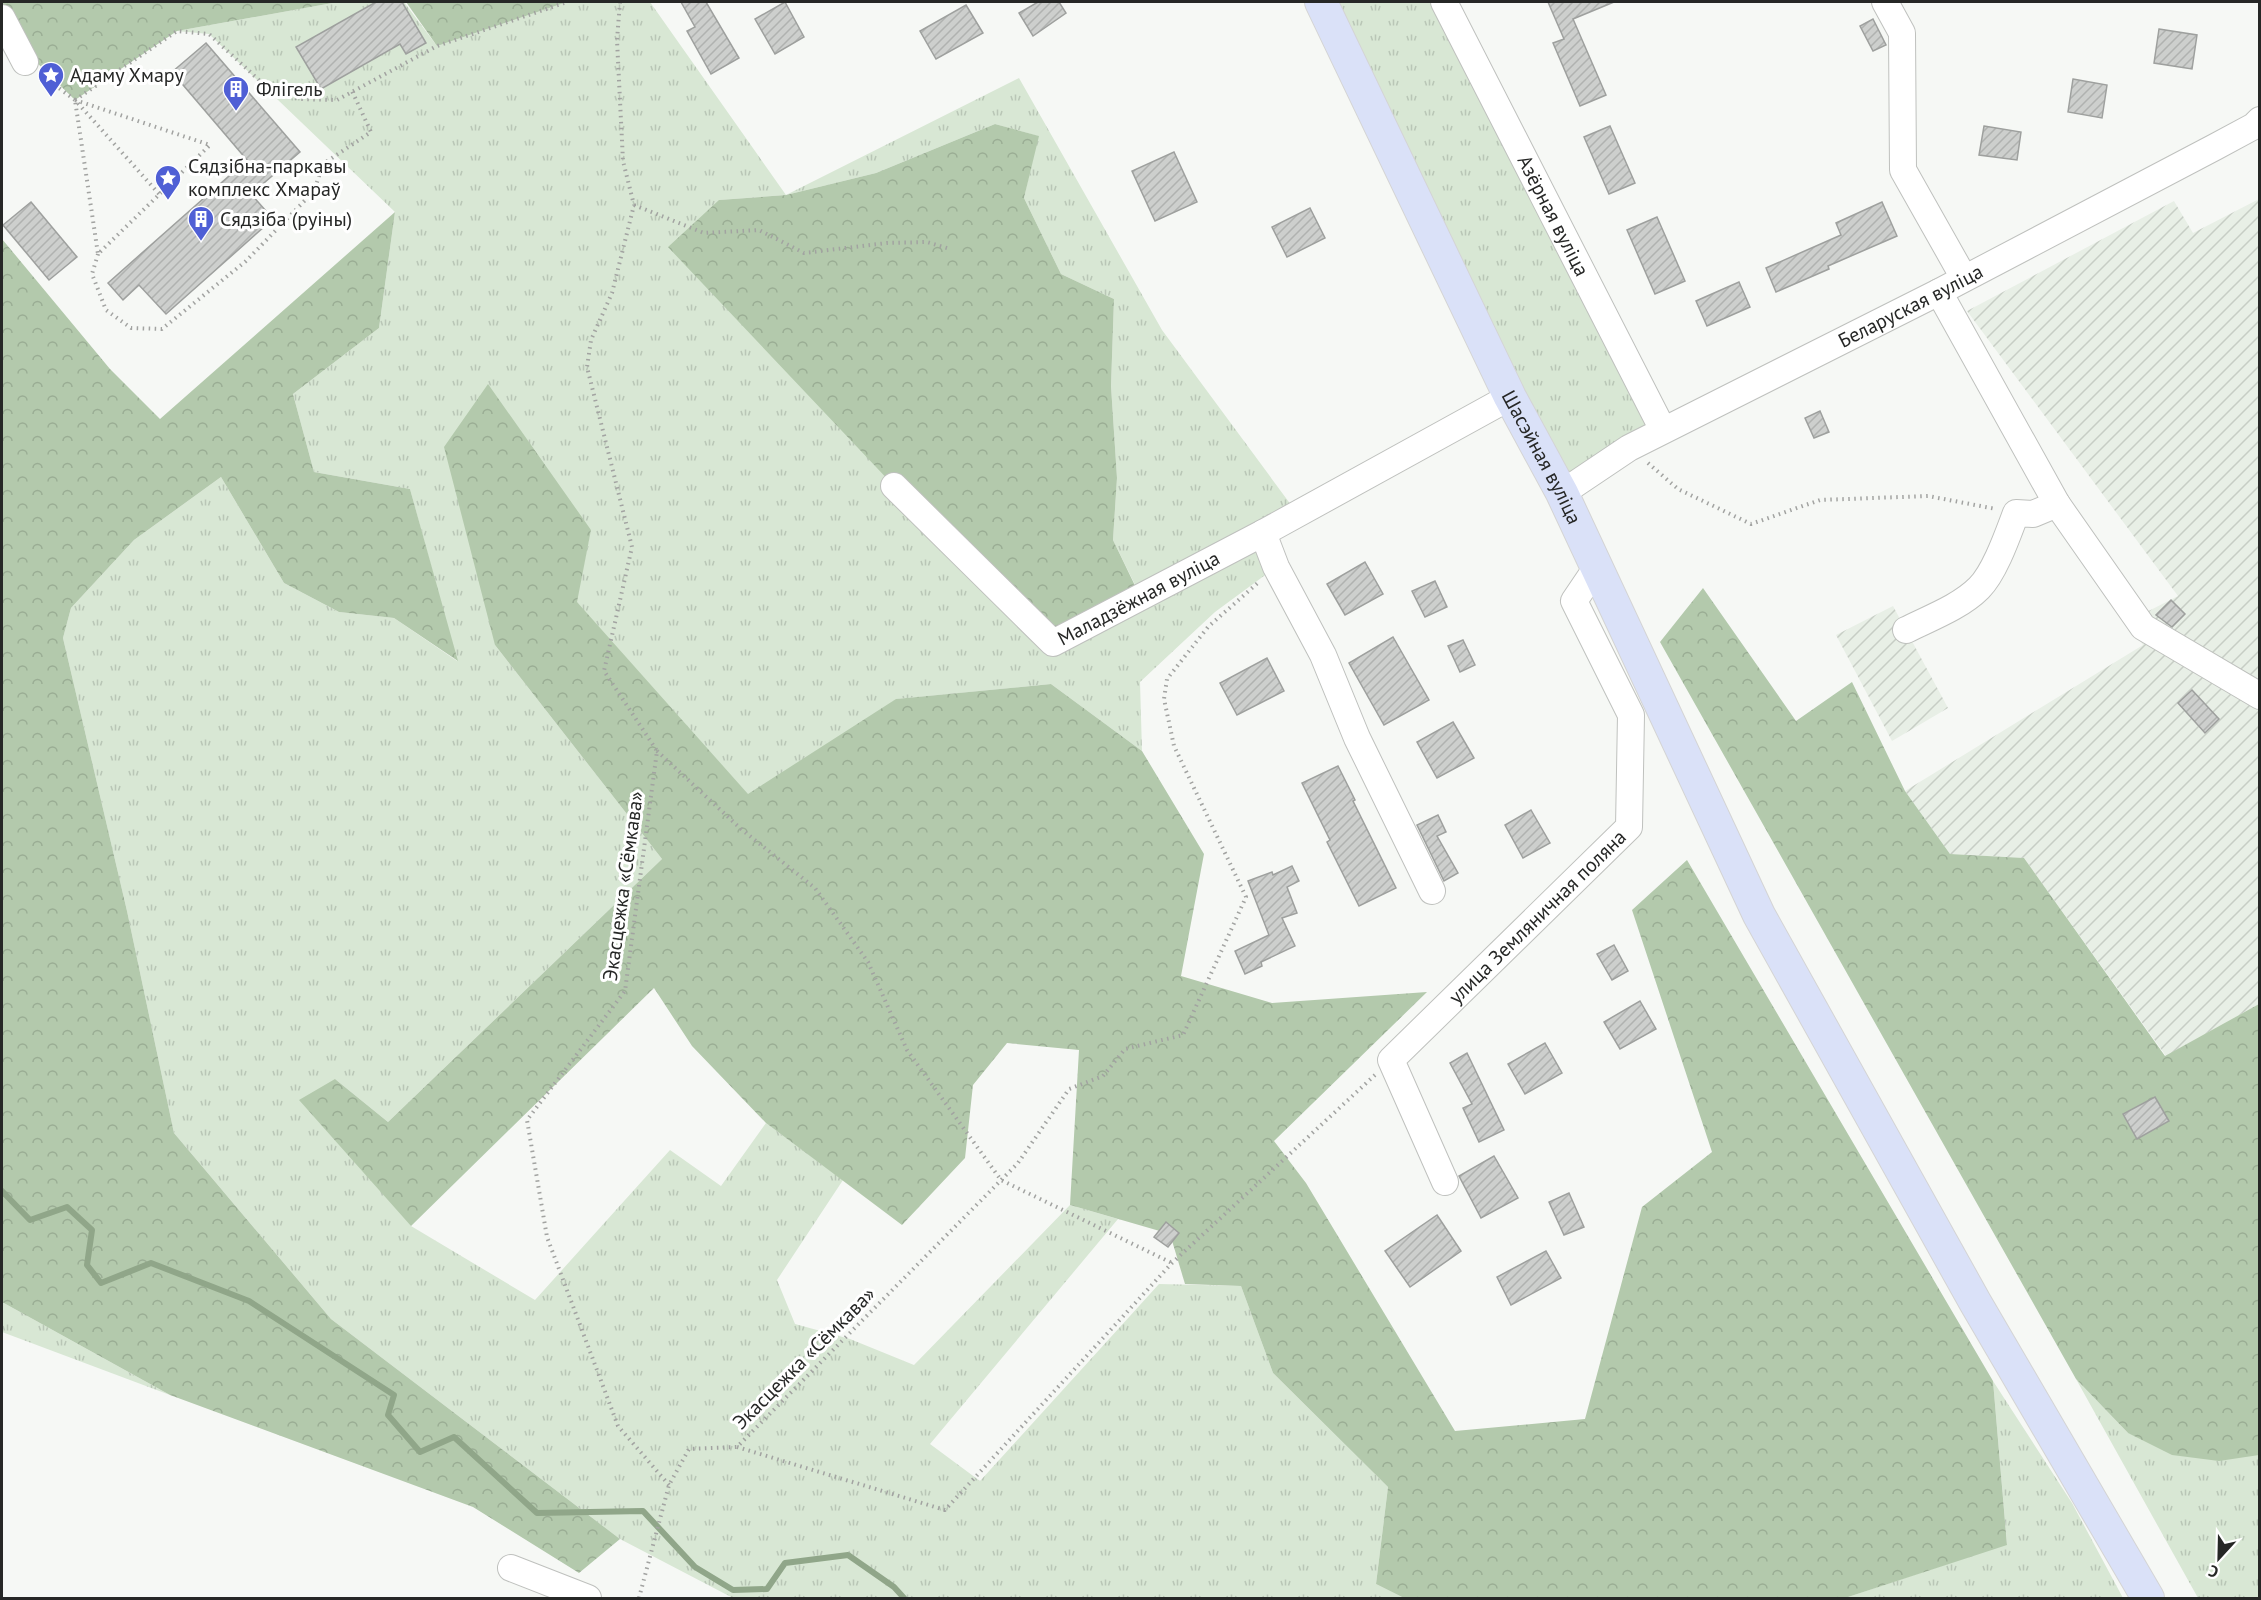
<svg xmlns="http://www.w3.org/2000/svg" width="2261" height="1600" font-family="'PT Sans',sans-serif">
  <defs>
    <pattern id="industrial-furrows" width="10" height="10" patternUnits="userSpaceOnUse" patternTransform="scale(1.5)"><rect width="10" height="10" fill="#e8efe6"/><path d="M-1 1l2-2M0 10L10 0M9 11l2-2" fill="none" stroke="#c7cdc5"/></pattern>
    <pattern id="grass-tufts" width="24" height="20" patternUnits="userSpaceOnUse" patternTransform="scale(1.5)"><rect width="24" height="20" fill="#d8e7d4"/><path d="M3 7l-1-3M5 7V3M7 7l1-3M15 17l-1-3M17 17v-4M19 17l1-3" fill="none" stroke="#b9c6b6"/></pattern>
    <pattern id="forest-crowns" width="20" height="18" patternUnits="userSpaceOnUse" patternTransform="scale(1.5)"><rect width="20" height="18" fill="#b3c9ac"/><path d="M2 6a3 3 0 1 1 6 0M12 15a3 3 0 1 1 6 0" fill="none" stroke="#9aad94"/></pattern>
    <pattern id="building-hatch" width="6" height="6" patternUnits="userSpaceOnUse" patternTransform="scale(1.5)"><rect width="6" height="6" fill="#cdcfcd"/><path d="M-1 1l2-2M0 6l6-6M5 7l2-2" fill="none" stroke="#b0b2b0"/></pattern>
  </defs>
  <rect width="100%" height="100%" fill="#f6f8f5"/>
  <g fill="url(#industrial-furrows)">
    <path d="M2259,199V1004L2166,1056L2024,858L1950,854L1905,791L2143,645L2127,622L2178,596L1967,311L2174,201L2193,233Z"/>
    <path d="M1893,606L1948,708L1892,741L1836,635Z"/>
  </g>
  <g fill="url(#grass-tufts)" fill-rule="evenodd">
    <path d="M338,2H404L437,46L567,2H650L786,195L1019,78L1162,330L1297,513L1264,533L1276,567L1215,612L1140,682L1142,751L1051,684L897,699L748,795L576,602L591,529L495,645L662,859L388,1122L335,1079L411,1226L535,1300L670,1150L721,1186L766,1123L843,1180L777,1280L795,1324L850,1339L914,1365L1070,1205L1118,1219L930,1444L980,1481L1159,1284L1241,1286L1273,1373L1388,1487L1376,1584L1404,1598H733L620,1539L331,1319L174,1133L127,911L63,638L71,608L134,540L221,477L284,583L339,612L394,618L457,661L410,489L314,472L293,394L379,328L395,212L209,34L177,31ZM995,124L1038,136L1024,198L1061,274L1114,299L1111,386L1117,478L1113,540L1141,597L719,200L786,195L876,173Z"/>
    <path d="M1324,2H1444L1663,430L1562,493Z"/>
    <path d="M2,1302L170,1395L2,1332Z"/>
    <path d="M2076,1379L2128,1433L2259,1455V1598H2198Z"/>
    <path d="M1993,1381L2072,1503L2123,1598H1845L2007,1544Z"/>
  </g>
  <g fill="url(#forest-crowns)">
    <path d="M2,2H338L177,31L75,100L30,56L2,14Z"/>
    <path d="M406,2H567L437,46Z"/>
    <path d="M995,124L1039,136L1024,198L1061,274L1114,299L1111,386L1117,478L1113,540L1141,598L1053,643L894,486L668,247L719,200L786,195L876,173Z"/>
    <path d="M395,212L379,328L293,394L314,472L410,489L458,661L394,618L339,612L284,583L221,477L134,540L71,608L63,638L127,911L174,1133L331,1319L620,1539L579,1573L473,1507L170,1395L2,1302V239L110,369L160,419Z"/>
    <path d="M488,384L591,530L577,602L748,794L896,699L1051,684L1142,751L1204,854L1181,976L1272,1003L1427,992L1274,1141L1306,1183L1455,1431L1585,1419L1642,1207L1712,1152L1632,910L1687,860L1993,1381L2007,1545L1845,1598H1404L1376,1584L1388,1487L1273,1373L1241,1286L1185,1284L1170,1234L1070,1205L1079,1050L1007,1043L973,1085L965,1158L902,1225L766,1123L692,1046L654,988L411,1226L299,1100L335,1079L388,1122L662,859L495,645L444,447Z"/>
    <path d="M1703,588L1796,721L1852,682L1905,791L1950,854L2024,858L2165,1056L2259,1004V1455L2219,1461L2172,1455L2128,1433L2076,1379L1660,642Z"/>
  </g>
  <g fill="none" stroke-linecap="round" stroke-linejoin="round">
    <path stroke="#90a689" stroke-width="6" d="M2,1191L30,1220L67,1207L92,1230L87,1265L101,1283L151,1263L249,1301L394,1395L388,1415L420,1452L454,1437L537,1513L643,1511L695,1567L733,1590L767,1589L785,1563L848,1555L894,1587L904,1598"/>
  </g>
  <g fill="url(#building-hatch)" stroke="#9ea09e" stroke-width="1.5">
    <path d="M376,2H402L426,43L406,54L400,44L321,89L296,47Z"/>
    <path d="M681,2H706L739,58L711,74L687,31L695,27Z"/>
    <path d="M785,2L804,37L775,54L755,19Z"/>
    <path d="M1038,2H1059L1066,13L1033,36L1019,13Z"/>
    <path d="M1548,2H1614L1573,19L1606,95L1580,106L1553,43L1564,39Z"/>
    <path d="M966,5L983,33L936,59L920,31Z"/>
    <path d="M1873,19L1886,45L1873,51L1860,26Z"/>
    <path d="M2159,29L2197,35L2192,69L2154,63Z"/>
    <path d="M206,43L300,152L251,194L273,219L166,314L139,285L123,300L108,283L247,160L172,72Z"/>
    <path d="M2073,79L2107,85L2102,118L2068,112Z"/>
    <path d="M1610,126L1635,183L1609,194L1584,137Z"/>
    <path d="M1984,126L2021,132L2017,160L1979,155Z"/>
    <path d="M1174,152L1197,202L1155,221L1132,171Z"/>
    <path d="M31,202L77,257L49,280L3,225Z"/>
    <path d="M1882,202L1897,236L1828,266L1829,269L1776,292L1766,268L1841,235L1836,223Z"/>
    <path d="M1310,208L1325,238L1287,257L1272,227Z"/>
    <path d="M1657,217L1685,281L1655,294L1627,230Z"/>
    <path d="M1739,282L1750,307L1707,326L1696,301Z"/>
    <path d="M1820,411L1829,432L1814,438L1805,418Z"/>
    <path d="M1365,562L1383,594L1345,615L1327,584Z"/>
    <path d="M1435,581L1447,607L1425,617L1412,591Z"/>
    <path d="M2171,600L2185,614L2172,627L2156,615Z"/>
    <path d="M1393,637L1429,700L1384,725L1349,663Z"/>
    <path d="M1463,640L1475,665L1460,672L1448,646Z"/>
    <path d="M1267,658L1284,691L1237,715L1220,683Z"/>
    <path d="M2192,690L2219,719L2205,733L2178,703Z"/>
    <path d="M1453,722L1474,758L1437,778L1417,742Z"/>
    <path d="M1338,766L1355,800L1353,801L1396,888L1359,906L1327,842L1330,840L1302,783Z"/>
    <path d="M1531,810L1550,843L1523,858L1505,825Z"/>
    <path d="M1438,815L1446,832L1437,836L1458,873L1444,881L1417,825Z"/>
    <path d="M1292,866L1299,881L1287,887L1297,913L1282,918L1295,946L1261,962L1262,966L1245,974L1235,951L1269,935L1248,881L1272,872L1273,875Z"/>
    <path d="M1614,945L1628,971L1612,980L1597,954Z"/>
    <path d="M1640,1001L1656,1029L1620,1049L1604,1022Z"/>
    <path d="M1545,1043L1562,1073L1525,1094L1508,1064Z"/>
    <path d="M1467,1053L1504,1130L1479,1142L1463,1108L1472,1104L1450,1063Z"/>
    <path d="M2155,1097L2169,1121L2137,1139L2123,1114Z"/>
    <path d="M1494,1156L1518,1198L1481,1218L1459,1176Z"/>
    <path d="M1569,1193L1584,1227L1564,1235L1549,1202Z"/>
    <path d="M1437,1215L1461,1251L1410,1287L1385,1251Z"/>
    <path d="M1166,1222L1179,1233L1168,1247L1154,1237Z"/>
    <path d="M1546,1251L1561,1278L1511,1305L1497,1277Z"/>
  </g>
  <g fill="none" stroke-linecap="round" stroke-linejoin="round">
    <g stroke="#bfc1be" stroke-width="28">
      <g id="minor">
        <path id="s1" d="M1444,2L1663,430"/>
        <path d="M1885,2L1902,33L1903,170L1964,278"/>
        <path d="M2,18L25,62"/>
        <path d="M1939,292L2057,504L2143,627L2260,696"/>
        <path id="s2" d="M894,486L1053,643L1263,533L1510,397"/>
        <path id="s3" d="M1562,493L1629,448L1939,292L2215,147L2254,126L2260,120"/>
        <path d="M1263,533L1276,567L1323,655L1357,738L1432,891"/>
        <path d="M1906,630C1930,618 1960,607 1979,588C1995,572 2008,534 2016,513L2033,514L2057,504"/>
        <path id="s4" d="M1445,1182L1391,1060L1629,827L1631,715L1574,601L1597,567"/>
        <path d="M511,1568L588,1598"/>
      </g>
    </g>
    <g stroke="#d4d4d4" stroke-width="34">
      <g id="major">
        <path id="s5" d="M1321,2L1510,397L1562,493L1759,915L1975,1302L2148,1598"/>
      </g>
    </g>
    <g stroke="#a2a3a1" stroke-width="4" stroke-dasharray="1.5 4.5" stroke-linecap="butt">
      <path d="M620,2L617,40L623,161L634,205L612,293L591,340L587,367L632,547L604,671L657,751L625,991L527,1120L547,1237L618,1426L669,1485"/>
      <path d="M40,74L75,100L160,195"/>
      <path d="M75,100L177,31L209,34L260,81L298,99L337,100L437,46L567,2"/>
      <path d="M75,100L210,145L98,254Z"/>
      <path d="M634,205L704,233L759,230L804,253L887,243L927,242L950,249"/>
      <path d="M98,254L92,274L106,310L131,328L162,329L246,261L314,191L323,164L371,132L352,91"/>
      <path d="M1648,463L1678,489L1751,524L1820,500L1928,496L1996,509"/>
      <path d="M657,751L741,829L815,888L868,962L907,1050L1001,1180L1172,1263"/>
      <path d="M737,1447L945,1510L1172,1263L1375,1075"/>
      <path d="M639,1598L669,1485L689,1449L737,1447L1018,1163L1069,1089L1103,1076L1125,1049L1183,1035L1246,897L1174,746L1164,699L1167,679L1208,627L1260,581"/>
    </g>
    <use href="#minor" stroke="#fff" stroke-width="26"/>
    <use href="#major" stroke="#dae1f8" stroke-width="32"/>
  </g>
  <defs>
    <g id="sight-pin" transform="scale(1.35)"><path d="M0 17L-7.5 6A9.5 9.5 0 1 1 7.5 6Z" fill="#4f5fd5" stroke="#fff"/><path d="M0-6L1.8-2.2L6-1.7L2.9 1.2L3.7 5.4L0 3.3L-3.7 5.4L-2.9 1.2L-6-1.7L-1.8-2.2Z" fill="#fff"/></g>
    <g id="building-pin" transform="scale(1.35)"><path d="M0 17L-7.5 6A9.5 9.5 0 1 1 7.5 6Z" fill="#4f5fd5" stroke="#fff"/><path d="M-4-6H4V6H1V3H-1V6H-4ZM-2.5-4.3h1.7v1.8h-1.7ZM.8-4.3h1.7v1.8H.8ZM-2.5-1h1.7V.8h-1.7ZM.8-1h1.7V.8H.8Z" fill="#fff"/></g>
  </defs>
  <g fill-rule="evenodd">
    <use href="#sight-pin" x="51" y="75"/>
    <use href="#building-pin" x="236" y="89"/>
    <use href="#sight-pin" x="168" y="178"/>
    <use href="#building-pin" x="201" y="219"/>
  </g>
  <g text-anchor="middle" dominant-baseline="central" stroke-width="6" stroke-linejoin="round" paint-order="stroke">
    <g font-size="20" fill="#262726" stroke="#fff" text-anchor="start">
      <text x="70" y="75">Адаму Хмару</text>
      <text x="256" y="89">Флігель</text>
      <text x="188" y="166">Сядзібна-паркавы<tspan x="188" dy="23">комплекс Хмараў</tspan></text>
      <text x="220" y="219">Сядзіба (руіны)</text>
    </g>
    <g font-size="20" fill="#262726" stroke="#fff">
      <text stroke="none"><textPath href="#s1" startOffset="240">Азёрная вуліца</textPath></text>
      <text stroke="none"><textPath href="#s3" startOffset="396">Беларуская вуліца</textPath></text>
      <text stroke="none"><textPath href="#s5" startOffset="506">Шасэйная вуліца</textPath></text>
      <text stroke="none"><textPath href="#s2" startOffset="320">Маладзёжная вуліца</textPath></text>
      <text transform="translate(623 886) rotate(-82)">Экасцежка «Сёмкава»</text>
      <text stroke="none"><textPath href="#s4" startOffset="338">улица Земляничная поляна</textPath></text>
      <text transform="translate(804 1358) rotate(-45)">Экасцежка «Сёмкава»</text>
    </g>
  </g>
  <rect width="2261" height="1600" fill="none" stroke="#262726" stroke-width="6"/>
  <g transform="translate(2219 1558) rotate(202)" stroke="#ffffff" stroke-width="4.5" paint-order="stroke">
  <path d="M0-4.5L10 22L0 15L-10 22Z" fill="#262726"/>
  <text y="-9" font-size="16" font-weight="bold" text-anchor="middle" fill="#262726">С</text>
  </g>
</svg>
